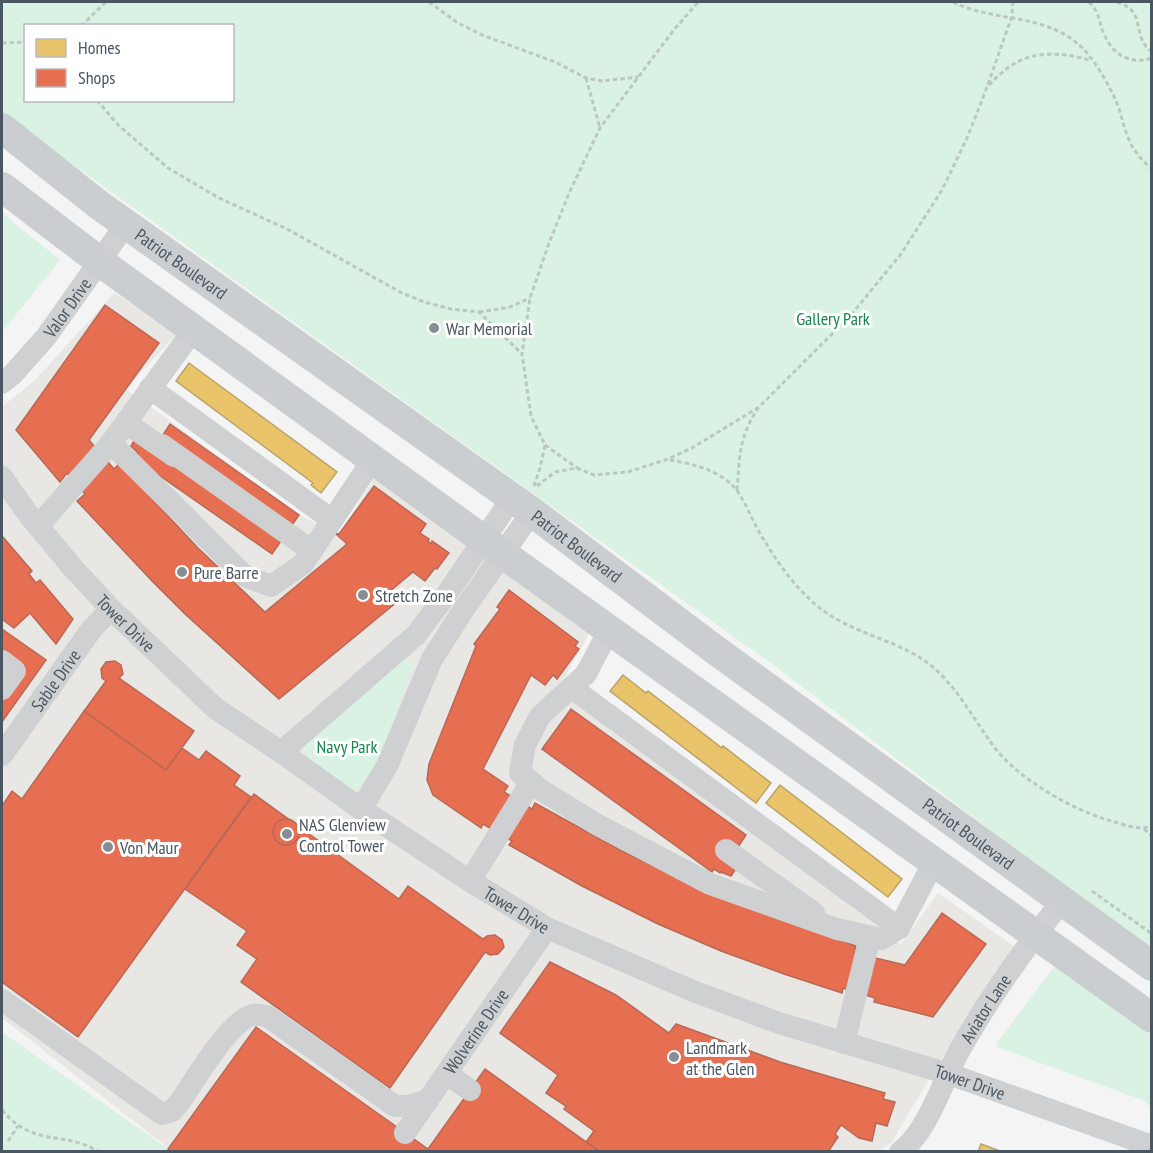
<svg xmlns="http://www.w3.org/2000/svg" width="1153" height="1153" font-family="'PT Sans Narrow',sans-serif">
  <rect width="100%" height="100%" fill="#f4f4f4"/>
  <path fill="#e8e7e3" d="M114,293L178,332L126,389L299,515L339,534L374,479L594,625L559,688L901,944L938,893L1014,946L944,1055L891,1143L877,1152L172,1151L2,1018V407L36,379Z"/>
  <g fill="#d9f2e3" fill-rule="evenodd">
    <path d="M2,2H1151V949L1057,881L775,666L2,114ZM26,26H232V100H26Z"/>
    <path d="M2,213L60,260L2,332Z"/>
    <path d="M404,657L413,664L412,669L375,771C354,801 344,789 323,770C314,763 305,756 301,745Z"/>
    <path d="M1066,963L1151,1028V1108L1145,1101L997,1047V1043L1054,967Z"/>
    <path d="M2,1032L168,1149L172,1151H2Z"/>
  </g>
  <g fill="#e9c46a" stroke="#b9a367" stroke-width="1.5">
    <path d="M189,363L337,472L321,493L311,485L313,483L176,381Z"/>
    <path d="M623,675L646,693L648,691L722,748L723,746L771,783L756,803L610,691Z"/>
    <path d="M780,785L902,879L888,897L766,803Z"/>
    <path d="M981,1144L1003,1152H978Z"/>
  </g>
  <g fill="#e76f51" stroke="#b86856" stroke-width="1.5">
    <path d="M105,305L159,343L89,440L114,469L119,464L198,548L265,612L347,544L335,533L339,534L374,486L426,524L420,533L429,539L428,541L431,544L432,541L449,553L437,569L435,568L425,581L413,572L389,592L397,602L279,699L185,614L152,581L77,501L85,494L67,473L60,482L16,430Z"/>
    <path d="M170,424L299,515L272,554L140,462L137,455L138,453L131,446L135,439L161,438Z"/>
    <path d="M2,536L32,571L29,574L36,583L40,580L73,619L56,644L30,613L14,628L2,619Z"/>
    <path d="M509,590L578,642L575,646L579,649L557,679L553,675L545,685L531,675L483,769L508,786L504,792L532,809L535,803L620,850L681,879L754,910L856,946L854,953L905,965L942,913L986,944L933,1017L874,1002L875,998L843,988L842,993L784,974L721,951L658,924L582,886L509,845L512,841L483,824L481,828L433,795L427,780L429,764L476,646L474,644L500,609L497,607Z"/>
    <path d="M2,629L46,660L2,722Z"/>
    <path d="M115,661L121,665L123,674L119,678L194,731L166,770L84,711L106,681L102,678L101,669L106,662Z"/>
    <path d="M571,709L746,835L738,847L735,870L731,876L721,872L720,873L714,869L712,872L542,749Z"/>
    <path d="M84,711L166,770L182,748L199,760L206,751L240,776L234,785L251,797L78,1037L2,982V806L12,791L22,799Z"/>
    <path d="M254,794L399,899L408,886L483,939L487,936L495,935L502,940L504,947L498,954L490,955L485,952L390,1088L241,982L257,959L237,945L247,931L185,889Z"/>
    <circle cx="286" cy="832" r="13"/>
    <path d="M550,962L616,995L669,1033L676,1024L780,1062L885,1093L883,1099L895,1102L887,1126L876,1123L872,1141L859,1138L841,1125L835,1134L838,1137L828,1152H600L586,1142L594,1131L564,1109L566,1106L546,1093L558,1075L500,1033Z"/>
    <path d="M256,1027L428,1149L485,1069L600,1152H172L168,1149Z"/>
  </g>
  <g fill="none" stroke-linecap="round" stroke-linejoin="round">
    <g stroke="#bcc7c4" stroke-width="3" stroke-dasharray="4.5 3" stroke-linecap="butt">
      <path d="M429,2L458,23L482,35L555,62L586,78L602,81L638,77"/>
      <path d="M953,2C993,22 1042,13 1078,44C1091,54 1110,86 1116,101C1123,117 1125,138 1136,152C1140,158 1146,164 1152,169"/>
      <path d="M1089,2C1101,14 1098,22 1105,36C1113,55 1131,65 1152,58"/>
      <path d="M1117,2C1148,11 1130,36 1152,52"/>
      <path d="M81,26L106,2"/>
      <path d="M2,43L26,42"/>
      <path d="M586,78L600,128"/>
      <path d="M989,85C999,75 1010,64 1024,59C1043,51 1070,54 1089,60"/>
      <path d="M97,100L118,125L168,168L219,198L287,229L402,293L424,302L451,309L479,312L522,354"/>
      <path d="M479,312L510,307L530,298"/>
      <path d="M545,445L577,468"/>
      <path d="M670,460C694,464 723,471 738,492C748,507 754,525 764,540C777,562 795,587 815,604C850,635 899,638 934,668C958,689 973,718 992,744C1014,776 1070,809 1108,820C1122,824 1138,831 1152,826"/>
      <path d="M534,486L540,468L545,445L531,416L522,354L530,298L549,243L570,191L600,128L673,31L698,2"/>
      <path d="M537,486L555,472L577,468L594,475L628,472L668,459L692,448L759,407L851,315L901,254L942,190L968,136L987,87L1012,16L1013,2"/>
      <path d="M737,490C740,456 738,439 758,408"/>
      <path d="M1144,829L1152,836"/>
      <path d="M1092,891L1152,934"/>
      <path d="M2,1110C35,1149 62,1129 99,1152"/>
      <path d="M8,1141L18,1126"/>
    </g>
    <g stroke="#ced0d2" stroke-width="22">
      <path d="M194,329L111,443L245,576L271,586L303,564L373,459"/>
      <path id="s1" d="M2,383L12,375L46,337L126,224"/>
      <path d="M150,388L332,520"/>
      <path d="M126,423L174,456"/>
      <path d="M162,445L312,551"/>
      <path id="s2" d="M2,477L28,514L72,567L111,609L215,708L281,752L361,809L470,881L547,928L693,991L779,1023L949,1074L1152,1146"/>
      <path d="M38,526L111,443"/>
      <path d="M609,630L586,674L540,716L525,745L520,773L541,790L596,824L710,884L837,929L881,939L899,928L934,862"/>
      <path d="M2,661L15,671L2,689"/>
      <path d="M572,688L899,928"/>
      <path d="M281,752L416,635L449,591L512,498"/>
      <path id="s3" d="M2,755L91,630L111,609"/>
      <path d="M361,809L387,766L432,659L462,612L532,512"/>
      <path d="M726,850L814,913"/>
      <path d="M470,881L531,782"/>
      <path d="M2,1000L162,1114L172,1111L179,1103C194,1082 229,1020 253,1015C257,1014 263,1016 267,1016L395,1106H409L428,1100"/>
      <path d="M844,1043L870,937"/>
      <path d="M447,1074L470,1090"/>
      <path id="s4" d="M405,1133L547,928"/>
      <path id="s5" d="M900,1152C927,1133 943,1081 958,1053C988,999 1024,949 1062,901"/>
    </g>
    <g stroke="#caced1" stroke-width="30">
      <path id="s6" d="M2,128L99,205L532,512L718,652L1152,966"/>
      <path d="M2,187L99,261L503,554L1152,1018"/>
    </g>
  </g>
  <g fill="#868d94" stroke="#fff" stroke-width="2">
    <circle cx="434" cy="328" r="6"/>
    <circle cx="182" cy="572" r="6"/>
    <circle cx="363" cy="595" r="6"/>
    <circle cx="287" cy="834" r="6"/>
    <circle cx="108" cy="847" r="6"/>
    <circle cx="674" cy="1057" r="6"/>
  </g>
  <g text-anchor="middle" dominant-baseline="central" stroke-width="6" stroke-linejoin="round" paint-order="stroke">
    <g font-size="18" fill="#4a5661" stroke="#fff">
      <text stroke="none"><textPath href="#s6" startOffset="225">Patriot Boulevard</textPath></text>
      <text stroke="none"><textPath href="#s1" startOffset="100">Valor Drive</textPath></text>
      <text stroke="none"><textPath href="#s6" startOffset="711">Patriot Boulevard</textPath></text>
      <text stroke="none"><textPath href="#s2" startOffset="192">Tower Drive</textPath></text>
      <text stroke="none"><textPath href="#s3" startOffset="92">Sable Drive</textPath></text>
      <text stroke="none"><textPath href="#s6" startOffset="1197">Patriot Boulevard</textPath></text>
      <text stroke="none"><textPath href="#s2" startOffset="678">Tower Drive</textPath></text>
      <text stroke="none"><textPath href="#s5" startOffset="168">Aviator Lane</textPath></text>
      <text stroke="none"><textPath href="#s4" startOffset="124">Wolverine Drive</textPath></text>
      <text stroke="none"><textPath href="#s2" startOffset="1164">Tower Drive</textPath></text>
    </g>
    <g font-size="18" fill="#17864f" stroke="#fff">
      <text x="833" y="318">Gallery Park</text>
      <text x="347" y="746">Navy Park</text>
    </g>
    <g font-size="18" fill="#4a5661" stroke="#fff" text-anchor="start">
      <text x="446" y="328">War Memorial</text>
      <text x="194" y="572">Pure Barre</text>
      <text x="375" y="595">Stretch Zone</text>
      <text x="299" y="824">NAS Glenview<tspan x="299" dy="21">Control Tower</tspan></text>
      <text x="120" y="847">Von Maur</text>
      <text x="686" y="1047">Landmark<tspan x="686" dy="21">at the Glen</tspan></text>
    </g>
  </g>
  <rect width="1153" height="1153" fill="none" stroke="#4a5661" stroke-width="6"/>
  <rect x="24" y="24" width="210" height="78" fill="#ffffff" stroke="#b7bbc0" stroke-width="1.5"/>
  <rect x="36" y="39" width="30" height="18" fill="#e9c46a" stroke="#b7bbc0" stroke-width="1.5"/>
  <text x="78" y="54" font-size="18" fill="#4a5661">Homes</text>
  <rect x="36" y="69" width="30" height="18" fill="#e76f51" stroke="#b7bbc0" stroke-width="1.5"/>
  <text x="78" y="84" font-size="18" fill="#4a5661">Shops</text>
</svg>
